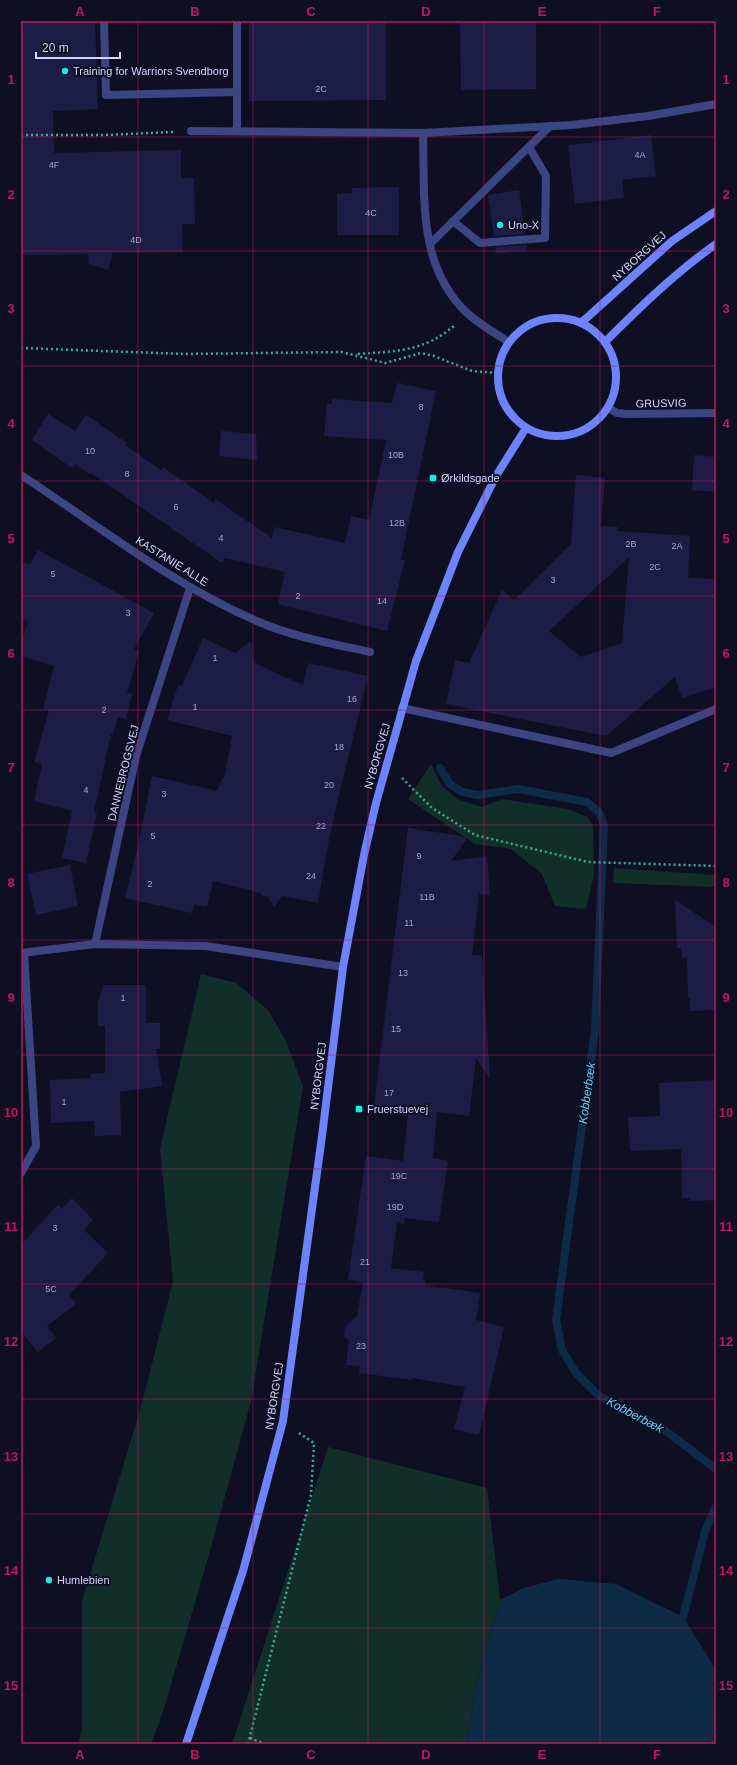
<svg xmlns="http://www.w3.org/2000/svg" width="737" height="1765" font-family="Helvetica,sans-serif">
  <rect width="100%" height="100%" fill="#0f0f24"/>
  <g fill="#122e28">
    <path d="M431,764L441,785L457,799L482,807L502,799L568,809L587,817L593,826L594,875L586,909L555,906L542,874L511,849L475,844L408,799Z"/>
    <path d="M614,868L716,875V887L613,883Z"/>
    <path d="M201,974L236,983L268,1010L286,1041L303,1087L251,1401L210,1551L163,1712L151,1744H78L82,1730V1601L141,1407L173,1281L160,1149Z"/>
    <path d="M328,1447L487,1488L500,1600L475,1689L467,1744H232Z"/>
  </g>
  <path fill="#0d2b45" d="M558,1579L616,1584L683,1617L716,1670V1744H467L475,1689L500,1600L524,1588Z"/>
  <g fill="none" stroke-linecap="round" stroke-linejoin="round">
    <g stroke="#0d2b45" stroke-width="8">
      <path d="M440,768L450,784L462,792L478,795L518,789L587,802L599,812L604,825L595,1030L556,1320L562,1350L576,1373L599,1396L662,1428L716,1469"/>
      <path d="M683,1617L705,1531L716,1507"/>
    </g>
  </g>
  <g fill="#1d1c44" fill-rule="evenodd">
    <path d="M21,21H95L98,109L53,111L54,153L181,150V178H194L195,224H182L183,252L113,253L108,270L89,264L88,254L21,255Z"/>
    <path d="M249,21H386V100L249,101Z"/>
    <path d="M460,21H536V89L461,90Z"/>
    <path d="M651,135L656,176L622,180L624,198L575,204L568,145Z"/>
    <path d="M399,187V235H337V194L352,193V188Z"/>
    <path d="M519,190L525,234L494,236L488,195Z"/>
    <path d="M527,245V250L496,254L495,247Z"/>
    <path d="M397,383L436,391L401,560H405L387,631L278,604L285,572L225,558L222,563L91,473L90,475L75,464L72,468L32,440L48,414L75,431L86,415L127,443L125,445L161,470L163,467L214,503L215,499L272,538L275,527L345,543L351,516L369,520L386,440L324,436L327,404H332V399L392,403Z"/>
    <path d="M221,431L256,434L257,460L219,456Z"/>
    <path d="M694,455L716,457V492L692,490Z"/>
    <path d="M576,475L605,478L601,526L618,527L617,531L690,536L688,578L716,579V687L682,698L675,677L606,736L446,704L455,660L469,663L502,590L514,600L571,544ZM629,557L622,643L581,657L549,631Z"/>
    <path d="M38,550L154,613L134,649L139,651L127,693L132,694L126,719L118,717L113,735L111,734L94,812L97,813L86,863L62,858L72,811L34,801L42,764L34,762L49,711L43,709L54,666L21,656V644L28,622L21,618V561L30,565Z"/>
    <path d="M203,638L235,653L251,641L254,663L303,685L308,663L368,676L337,803L326,854L318,903L282,896L274,907L268,897L261,895V893L213,881L207,907L194,904L192,913L125,898L137,850L152,776L218,791L222,777L224,778L232,736L167,720L178,685L182,686Z"/>
    <path d="M408,828L468,837L451,861L487,856L490,895L479,894L472,955L482,956L490,1079L476,1058L469,1116L437,1112L433,1158L448,1161L439,1222L405,1218L404,1224L397,1223L391,1268L424,1272L423,1280H425V1285L480,1293L476,1320L504,1327L479,1435L454,1429L465,1387L412,1378V1380L359,1373L360,1366L346,1365L349,1340L344,1336L345,1327L357,1316L363,1282L348,1280L366,1156L403,1161L408,1116L373,1113Z"/>
    <path d="M70,865L78,906L36,915L27,874Z"/>
    <path d="M675,900L716,927V1010L690,1011V998H688L687,957L682,958L681,948H677Z"/>
    <path d="M103,985H146V1023H160V1049H156L162,1086L120,1092L121,1135L95,1136L94,1121L51,1123L50,1080L91,1078V1074L105,1073V1026H98V1003Z"/>
    <path d="M716,1080V1200L690,1201V1198H682L681,1149L630,1151L628,1117L660,1116L659,1083Z"/>
    <path d="M72,1198L93,1220L84,1230L108,1253L69,1295L76,1304L47,1326L56,1338L38,1352L21,1332V1244L58,1205L62,1209Z"/>
  </g>
  <g fill="none" stroke-linecap="round" stroke-linejoin="round">
    <g stroke="#32b394" stroke-width="2.5" stroke-dasharray="2 3" stroke-linecap="butt">
      <path d="M21,135H105L173,132"/>
      <path d="M21,348L186,354L342,352L385,363L421,353L434,356L472,371L497,373"/>
      <path d="M358,354C396,351 423,352 454,326"/>
      <path d="M402,778L432,808L475,835L588,862L716,866"/>
      <path d="M250,1738L265,1744"/>
      <path d="M248,1744L311,1495L314,1443L299,1433"/>
    </g>
    <g stroke="#3b4582" stroke-width="8">
      <path d="M104,21L106,95L237,92"/>
      <path d="M191,131L423,133L572,125L648,116L716,104"/>
      <path d="M237,131V21"/>
      <path d="M453,221L480,243L545,238L546,176L529,147"/>
      <path d="M430,244L550,126"/>
      <path d="M402,708L611,753L716,709"/>
    </g>
    <g stroke="#3b4582" stroke-width="8">
      <path d="M423,133C425,195 417,265 466,312C479,324 494,333 509,342"/>
      <path d="M608,408L617,413L626,414L716,413"/>
      <path d="M21,475C99,526 173,585 259,622C294,637 333,644 370,652"/>
      <path d="M95,944L136,756L190,588"/>
      <path d="M21,953L95,944L206,946L343,967"/>
      <path d="M21,1173L36,1146L24,953"/>
    </g>
    <g stroke="#6d83fb" stroke-width="8">
      <circle cx="557" cy="377" r="59"/>
      <path d="M581,323L672,241L716,211"/>
      <path d="M605,342C640,307 675,273 716,244"/>
      <path d="M186,1744L243,1571L283,1421L322,1136L343,967L364,855L376,803L416,661L458,552L496,476L526,428"/>
    </g>
  </g>
  <path fill="none" stroke="#c2185b" stroke-width="1" stroke-opacity="0.55" d="M138,21V1744M253,21V1744M368,21V1744M484,21V1744M600,21V1744M21,137H716M21,251H716M21,366H716M21,481H716M21,596H716M21,710H716M21,825H716M21,940H716M21,1055H716M21,1169H716M21,1284H716M21,1399H716M21,1514H716M21,1628H716"/>
  <g fill="#07f6e4" stroke="#0f0f24" stroke-width="1.5">
    <circle cx="65" cy="71" r="4"/>
    <circle cx="500" cy="225" r="4"/>
    <rect x="429" y="474" width="8" height="8" rx="2"/>
    <rect x="355" y="1105" width="8" height="8" rx="2"/>
    <circle cx="49" cy="1580" r="4"/>
  </g>
  <g text-anchor="middle" dominant-baseline="central" stroke-width="4" stroke-linejoin="round" paint-order="stroke">
    <g font-size="9" fill="#a6a8d0">
      <text x="321" y="89">2C</text>
      <text x="640" y="155">4A</text>
      <text x="54" y="165">4F</text>
      <text x="371" y="213">4C</text>
      <text x="136" y="240">4D</text>
      <text x="421" y="407">8</text>
      <text x="90" y="451">10</text>
      <text x="396" y="455">10B</text>
      <text x="127" y="474">8</text>
      <text x="176" y="507">6</text>
      <text x="397" y="523">12B</text>
      <text x="221" y="538">4</text>
      <text x="631" y="544">2B</text>
      <text x="677" y="546">2A</text>
      <text x="655" y="567">2C</text>
      <text x="53" y="574">5</text>
      <text x="553" y="580">3</text>
      <text x="298" y="596">2</text>
      <text x="382" y="601">14</text>
      <text x="128" y="613">3</text>
      <text x="215" y="658">1</text>
      <text x="352" y="699">16</text>
      <text x="195" y="707">1</text>
      <text x="104" y="710">2</text>
      <text x="339" y="747">18</text>
      <text x="329" y="785">20</text>
      <text x="86" y="790">4</text>
      <text x="164" y="794">3</text>
      <text x="321" y="826">22</text>
      <text x="153" y="836">5</text>
      <text x="419" y="856">9</text>
      <text x="311" y="876">24</text>
      <text x="150" y="884">2</text>
      <text x="427" y="897">11B</text>
      <text x="409" y="923">11</text>
      <text x="403" y="973">13</text>
      <text x="123" y="998">1</text>
      <text x="396" y="1029">15</text>
      <text x="389" y="1093">17</text>
      <text x="64" y="1102">1</text>
      <text x="399" y="1176">19C</text>
      <text x="395" y="1207">19D</text>
      <text x="55" y="1228">3</text>
      <text x="365" y="1262">21</text>
      <text x="51" y="1289">5C</text>
      <text x="361" y="1346">23</text>
    </g>
    <g font-size="11" fill="#d3d6fe" stroke="#0f0f24" text-anchor="start">
      <text x="73" y="71">Training for Warriors Svendborg</text>
      <text x="508" y="225">Uno-X</text>
      <text x="441" y="478">Ørkildsgade</text>
      <text x="367" y="1109">Fruerstuevej</text>
      <text x="57" y="1580">Humlebien</text>
    </g>
    <g font-size="11" fill="#d3d6fe" stroke="#0f0f24">
      <text transform="translate(639 256) rotate(-42)">NYBORGVEJ</text>
      <text transform="translate(661 403) rotate(-1)">GRUSVIG</text>
      <text transform="translate(172 561) rotate(32)">KASTANIE ALLE</text>
      <text transform="translate(377 756) rotate(-74)">NYBORGVEJ</text>
      <text transform="translate(123 773) rotate(-76)">DANNEBROGSVEJ</text>
      <text transform="translate(318 1076) rotate(-83)">NYBORGVEJ</text>
      <text transform="translate(274 1396) rotate(-81)">NYBORGVEJ</text>
    </g>
    <g font-size="12" font-style="italic" fill="#64d0fb" stroke="#0f0f24">
      <text transform="translate(587 1093) rotate(-82)">Kobberbæk</text>
      <text transform="translate(635 1415) rotate(28)">Kobberbæk</text>
    </g>
  </g>
  <rect width="737" height="1765" fill="none" stroke="#0f0f24" stroke-width="44"/>
  <path d="M36 52v6h84v-6" fill="none" stroke="#d3d6fe" stroke-width="2"/>
  <text x="42" y="52" font-size="12" fill="#d3d6fe" stroke="#0f0f24" stroke-width="3" paint-order="stroke">20 m</text>
  <rect x="22" y="22" width="693" height="1721" fill="none" stroke="#c2185b" stroke-width="1.5"/>
  <g font-size="13" text-anchor="middle" font-weight="bold" fill="#c2185b">
    <text x="80" y="16">A</text>
    <text x="195" y="16">B</text>
    <text x="311" y="16">C</text>
    <text x="426" y="16">D</text>
    <text x="542" y="16">E</text>
    <text x="657" y="16">F</text>
    <text x="11" y="84">1</text>
    <text x="726" y="84">1</text>
    <text x="11" y="199">2</text>
    <text x="726" y="199">2</text>
    <text x="11" y="313">3</text>
    <text x="726" y="313">3</text>
    <text x="11" y="428">4</text>
    <text x="726" y="428">4</text>
    <text x="11" y="543">5</text>
    <text x="726" y="543">5</text>
    <text x="11" y="658">6</text>
    <text x="726" y="658">6</text>
    <text x="11" y="772">7</text>
    <text x="726" y="772">7</text>
    <text x="11" y="887">8</text>
    <text x="726" y="887">8</text>
    <text x="11" y="1002">9</text>
    <text x="726" y="1002">9</text>
    <text x="11" y="1117">10</text>
    <text x="726" y="1117">10</text>
    <text x="11" y="1231">11</text>
    <text x="726" y="1231">11</text>
    <text x="11" y="1346">12</text>
    <text x="726" y="1346">12</text>
    <text x="11" y="1461">13</text>
    <text x="726" y="1461">13</text>
    <text x="11" y="1575">14</text>
    <text x="726" y="1575">14</text>
    <text x="11" y="1690">15</text>
    <text x="726" y="1690">15</text>
    <text x="80" y="1759">A</text>
    <text x="195" y="1759">B</text>
    <text x="311" y="1759">C</text>
    <text x="426" y="1759">D</text>
    <text x="542" y="1759">E</text>
    <text x="657" y="1759">F</text>
  </g>
</svg>
